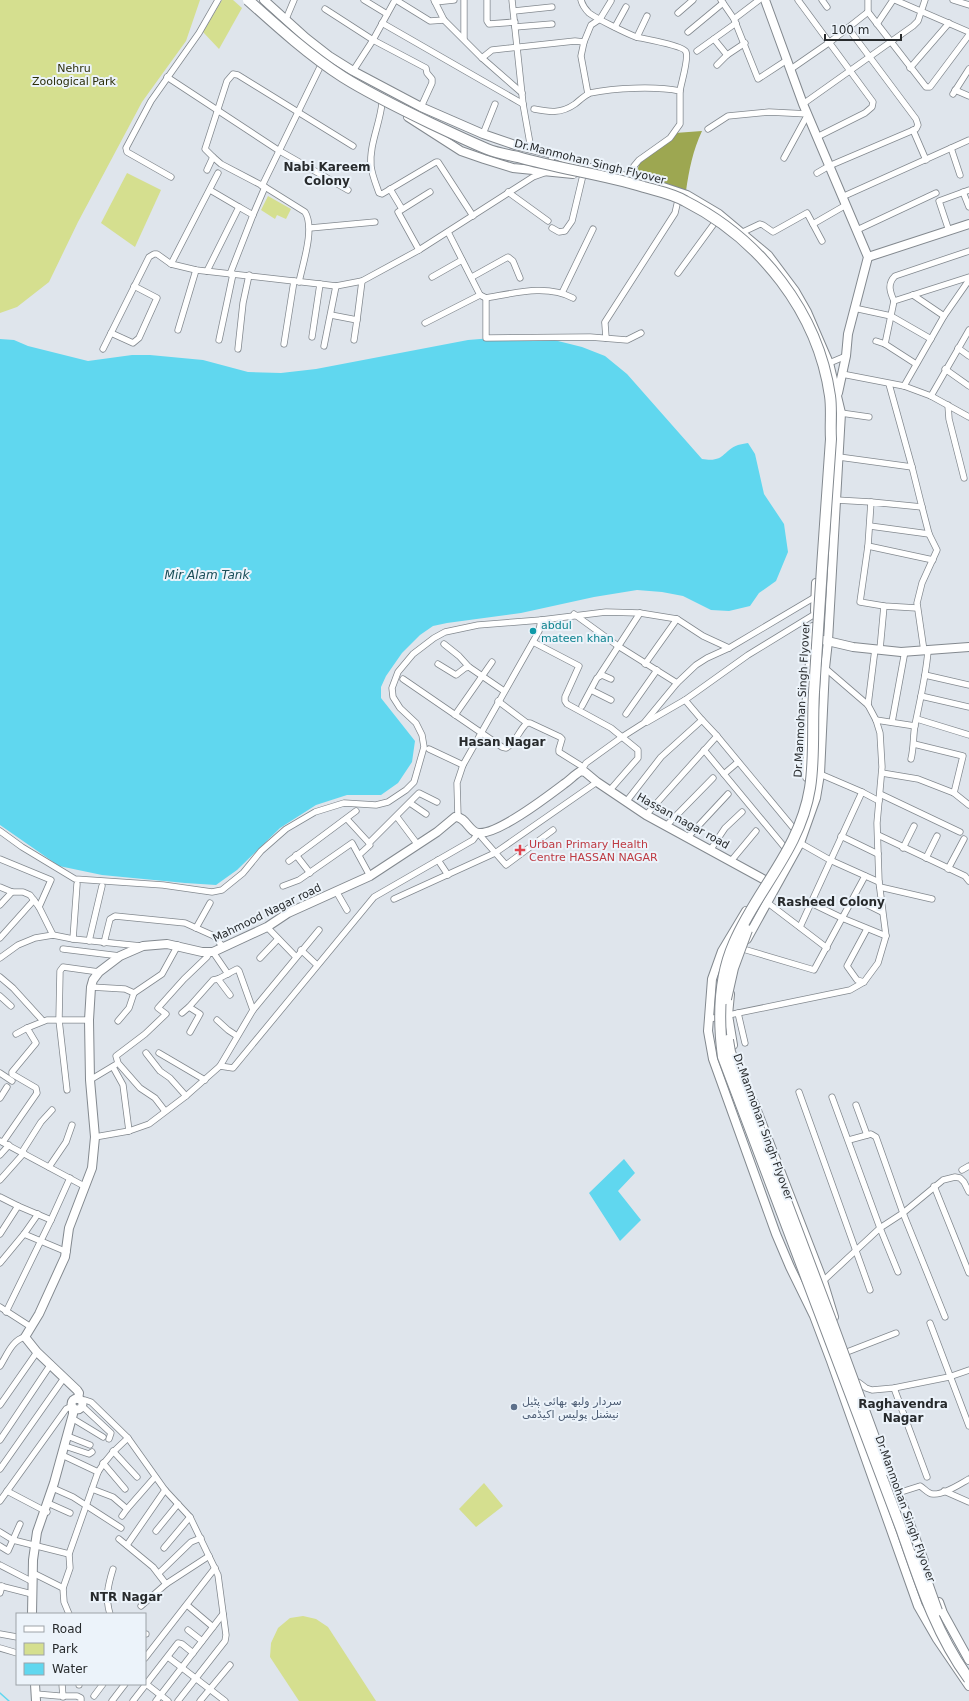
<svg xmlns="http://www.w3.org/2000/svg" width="969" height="1701" font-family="'DejaVu Sans','Noto Sans Arabic',sans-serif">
  <rect width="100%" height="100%" fill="#dfe5ec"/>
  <g fill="#d5df8f">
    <path d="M0,0H200L186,41L142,102L78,222L49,282L17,307L0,313Z"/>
    <path d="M222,0H233L242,8L219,49L203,32Z"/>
    <path d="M127,173L161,190L135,247L101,223Z"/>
    <path d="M268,196L291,209L286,219L277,215L275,219L261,210Z"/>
    <path d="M484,1483L503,1506L476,1527L459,1509Z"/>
    <path d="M303,1616L316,1619L328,1627L376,1701H299L270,1657L271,1643L278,1628L290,1618Z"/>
  </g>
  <path fill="#9da751" d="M702,131C693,150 689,170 686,191L635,177L640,162L675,133Z"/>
  <g fill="#60d7ef">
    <path d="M505,337L554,340L582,347L605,356L627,374L702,459C725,463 722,451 738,445C741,444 744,444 748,443L755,454L764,494L784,524L788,552L776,581L759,593L750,606L729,611L711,610L683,596L662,592L637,590L594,597L521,613L447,623L433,626L420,635L402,653L386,676L381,687V698L415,741L412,762L398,783L381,795H347L316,805L280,828L237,870L216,885L185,883L102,875L59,866L0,825V339L14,340L28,346L88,361L132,355H150L203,360L248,372L281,373L316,369L468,340Z"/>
    <path d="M624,1159L635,1173L618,1191L641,1220L620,1241L589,1193Z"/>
  </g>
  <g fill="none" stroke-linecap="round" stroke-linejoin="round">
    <path stroke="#60d7ef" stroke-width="1.5" d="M0,1693L9,1701"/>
    <g stroke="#83898f" stroke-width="7">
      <g id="street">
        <path d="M364,0L387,14"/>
        <path d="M396,0L430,21L444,20"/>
        <path d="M434,0L444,20L482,58L522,93"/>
        <path d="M487,0V21L489,24L515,22"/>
        <path d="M512,0L523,104L531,149"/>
        <path d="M581,0C582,4 586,10 589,13C597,19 626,33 636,37C645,39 684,46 686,52C689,59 681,83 680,91"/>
        <path d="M721,0L734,19L758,79L787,60"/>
        <path d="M798,0L873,102L872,107L865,113L817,137"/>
        <path d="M822,0L827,7"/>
        <path d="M868,0V12L926,87H930L969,35"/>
        <path d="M895,0L969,32"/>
        <path d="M953,0L969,5"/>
        <path d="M435,2L454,0"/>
        <path d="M325,9L373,40L426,68L427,73L432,79V83L421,107"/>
        <path d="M514,11L552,7"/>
        <path d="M678,13L693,0"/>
        <path d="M286,19L294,0"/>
        <path d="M734,19L759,0"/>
        <path d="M382,23L523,104"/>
        <path d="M877,24L893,0"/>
        <path d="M515,27L552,24"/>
        <path d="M615,27L626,7"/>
        <path d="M688,32L723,3"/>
        <path d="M637,37L647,16"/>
        <path d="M464,39V0"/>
        <path d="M714,39L727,55"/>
        <path d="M697,51L736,23"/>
        <path d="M482,58L492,50L575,41L584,42"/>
        <path d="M717,65L727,55L745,43"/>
        <path d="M910,68L949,23"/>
        <path d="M791,69L830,42L868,12"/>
        <path d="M353,71L373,40L395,0"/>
        <path d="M167,77L278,150L348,190"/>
        <path d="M955,90L969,96"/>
        <path d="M588,94L581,56L584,42L591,25L600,19L611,1"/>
        <path d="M953,94L969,69"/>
        <path d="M382,103C380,124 369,145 371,166C372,175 376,184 379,193L382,194L436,162H438L473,216"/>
        <path d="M803,104L913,26L918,21L925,0"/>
        <path d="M534,109C549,112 561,114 575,104C579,101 585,95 590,93C615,88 655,86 680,91V124L670,138L639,160L634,166L629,177"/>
        <path d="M708,129L728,116L769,112L808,114L784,158"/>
        <path d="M913,130L926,160"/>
        <path d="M483,134L495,104"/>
        <path d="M951,148L960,175"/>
        <path d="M213,157L205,149L227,81L233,74L238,75L353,146"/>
        <path d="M207,170L213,157L221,164L265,187L305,212C315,228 303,263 299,282"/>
        <path d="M817,173L829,166L916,129L918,125L916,119L848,28"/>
        <path d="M171,177L127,152L126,148L151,101L199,33L218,0"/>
        <path d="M262,186L321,65L324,61"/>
        <path d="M390,189L402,209"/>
        <path d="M210,190L239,207"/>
        <path d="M508,192L548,221"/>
        <path d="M963,192L969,207"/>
        <path d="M842,197L969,140"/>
        <path d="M813,224L846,205"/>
        <path d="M310,228L375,222"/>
        <path d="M552,228L559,232L565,231L572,221L583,175"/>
        <path d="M857,230L936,193"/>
        <path d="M949,231L939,201L969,190"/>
        <path d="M448,232L480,295"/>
        <path d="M743,232L760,224L763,225L773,232L807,213L822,241"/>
        <path d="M419,250L398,212L430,192"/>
        <path d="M171,264L218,173"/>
        <path d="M207,271L239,207L253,215L265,187"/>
        <path d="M678,273L716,221"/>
        <path d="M230,274L253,215"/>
        <path d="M432,277L462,260"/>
        <path d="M472,277L508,257L513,261L520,278"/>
        <path d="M562,293L593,229"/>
        <path d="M913,295L944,316"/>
        <path d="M486,298V338L590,337L627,340L641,333"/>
        <path d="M894,301C890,292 887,284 895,276L969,251"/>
        <path d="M854,308L891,316L931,339"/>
        <path d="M331,315L357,320L362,281"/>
        <path d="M605,322L675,213L678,200"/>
        <path d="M425,323L480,295L486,298C515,293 547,284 573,298"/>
        <path d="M605,324L606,338"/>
        <path d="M178,330L196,270"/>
        <path d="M111,333L133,343L139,338L157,298L134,286"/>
        <path d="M312,337L320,284"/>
        <path d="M219,340L233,274"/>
        <path d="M354,340L357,320"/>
        <path d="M876,341L885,344L916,364"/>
        <path d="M284,344L294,281"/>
        <path d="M885,344L894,301L969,277"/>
        <path d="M324,346L336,286"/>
        <path d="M958,348L969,356"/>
        <path d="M103,349L149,257L154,254H157L171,264L196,270L320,284L336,286L362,281L419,250L533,177L547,172L553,154"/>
        <path d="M238,349L243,303L249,275"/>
        <path d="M827,364L846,356"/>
        <path d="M945,369L969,386"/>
        <path d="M842,374L904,386L931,396L969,417"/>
        <path d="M889,384L912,467L922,507L929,534L937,550L922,583L917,603L924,651"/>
        <path d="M904,386L944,316L969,280"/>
        <path d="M931,396L969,330"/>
        <path d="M948,405L949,419L964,478"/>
        <path d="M841,413L869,417"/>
        <path d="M839,457L912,467"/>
        <path d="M836,500L871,502"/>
        <path d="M870,526L929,534"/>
        <path d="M868,546L933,560"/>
        <path d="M917,608L884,606L860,602L868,546L871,502L922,507"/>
        <path d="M574,614L618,646L677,683"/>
        <path d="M541,620L606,612L640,613L677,619L703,636L729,648"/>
        <path d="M533,642L579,666L565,697V701L567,704L611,728L638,750V758L610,790"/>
        <path d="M444,644L459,656L469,667L504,691"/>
        <path d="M880,649L884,606"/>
        <path d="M438,664L456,675L465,668L469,667"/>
        <path d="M645,664L677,619"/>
        <path d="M925,675L969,685"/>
        <path d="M599,676L640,613"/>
        <path d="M403,679L502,747L506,748C516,743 519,730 527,723H530L560,737L562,739L559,749V752L583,767"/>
        <path d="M591,690L611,700"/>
        <path d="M921,696L969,707"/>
        <path d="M685,700L748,655L815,614"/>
        <path d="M498,701L527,723"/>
        <path d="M868,705L875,649"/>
        <path d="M582,706L597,678L602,675L611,679"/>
        <path d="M626,714L657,670"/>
        <path d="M455,715L492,662"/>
        <path d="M917,719L969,735"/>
        <path d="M876,720L915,726"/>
        <path d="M647,722L685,700L702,720"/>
        <path d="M892,722L905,651"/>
        <path d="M717,736L795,830"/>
        <path d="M914,744L963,756L954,793"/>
        <path d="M704,750L786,849"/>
        <path d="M911,759C914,747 913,736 915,725C920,700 926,676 928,651"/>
        <path d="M581,771L586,763L622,737L644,723L677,683L696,665L707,658L729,648L815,597"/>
        <path d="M882,773L918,779L954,793L969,805"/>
        <path d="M724,774L738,762"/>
        <path d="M820,774L862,792"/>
        <path d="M880,794L960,832"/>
        <path d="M626,802L661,757L702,720L717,736L646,815"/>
        <path d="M410,803L426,814"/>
        <path d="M397,817L418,845"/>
        <path d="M458,817L457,783L463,765"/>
        <path d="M347,819L369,843L419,793L437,802"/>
        <path d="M667,825L713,778"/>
        <path d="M0,831L22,847L75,879L163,885L212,892L222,890L243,873L261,851L286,829L315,812L344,803L376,805L388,802L406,790L414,782L424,747L422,735L416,723L400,708L393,697L392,688L398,672L413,654L434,638L445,632L478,625L541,620L539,631L463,765L429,749"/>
        <path d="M878,835L965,876L969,881"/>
        <path d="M841,836L878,854"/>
        <path d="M688,837L728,794"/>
        <path d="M800,843L830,860L879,882"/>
        <path d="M903,848L914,826"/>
        <path d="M711,849L725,828L742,812"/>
        <path d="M296,855L310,873"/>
        <path d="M359,855L370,845L369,843"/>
        <path d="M926,858L937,836"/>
        <path d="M0,859L51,880L39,907"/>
        <path d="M438,860L448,875"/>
        <path d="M289,861L356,811"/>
        <path d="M731,861L756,831"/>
        <path d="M948,869L964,839"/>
        <path d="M283,886L299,880L352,843L370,876"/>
        <path d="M0,887L12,892H23L30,895L39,907L53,935"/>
        <path d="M880,887L932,899"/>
        <path d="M336,891L347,910"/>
        <path d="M854,898L882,912"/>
        <path d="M394,899L495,853L597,782"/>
        <path d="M768,903L827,948"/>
        <path d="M811,903L842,918L886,936"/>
        <path d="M0,905L12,892"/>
        <path d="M267,927L296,957"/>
        <path d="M800,927L862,792L879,801"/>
        <path d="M196,928L210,903"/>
        <path d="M0,938L34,900"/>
        <path d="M73,939L77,884"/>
        <path d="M89,941L102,886"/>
        <path d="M104,943L110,919L115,916L185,923L214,936L223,947"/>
        <path d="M63,949L120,956"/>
        <path d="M743,949L814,970L865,876"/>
        <path d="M301,950L317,965"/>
        <path d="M213,952L228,974"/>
        <path d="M0,958L18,945L35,938L53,935L73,939L141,946"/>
        <path d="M260,958L278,939"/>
        <path d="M0,977L13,988L43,1021"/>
        <path d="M218,979L230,995"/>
        <path d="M864,982L857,980L847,966L867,929"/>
        <path d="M91,987L125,989L134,993L162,974L178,945"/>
        <path d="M0,996L11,1006"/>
        <path d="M189,1007L213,980L218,979L237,969L239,971L253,1010L220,1066"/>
        <path d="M253,1010L319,930"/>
        <path d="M182,1013L189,1007L200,1014L190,1032"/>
        <path d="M738,1013L745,1043"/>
        <path d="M709,1019L850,990L864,982L878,963L886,936L879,882L877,823L882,767L880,733L876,720L868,705L825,668"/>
        <path d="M217,1020L228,1030L237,1036"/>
        <path d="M118,1021L129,1008L134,993"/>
        <path d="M16,1034L27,1028"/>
        <path d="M146,1053L160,1071L170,1078L186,1096"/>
        <path d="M159,1053L205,1080"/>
        <path d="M113,1067L123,1085L129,1131"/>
        <path d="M0,1073L12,1081"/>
        <path d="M90,1080L115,1065"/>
        <path d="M67,1090L59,1020L60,971L63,967L99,972"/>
        <path d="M799,1092L870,1290"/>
        <path d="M832,1097L880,1228L898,1272"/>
        <path d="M0,1098L7,1087"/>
        <path d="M856,1105L867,1135"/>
        <path d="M165,1111L155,1098L140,1088L118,1063L116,1056L145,1034L166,1014L158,1008L184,979L207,957L209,953"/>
        <path d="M95,1137L129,1131L149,1124L186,1096L220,1066L233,1068L374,897L473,840L478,833L506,865L553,830"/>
        <path d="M849,1140L871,1134L876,1137L903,1213L945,1317"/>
        <path d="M0,1141L84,1186"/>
        <path d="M3,1142L37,1093L36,1088L12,1074V1072L36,1043L27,1028L47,1020H89"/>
        <path d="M22,1152L41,1122L52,1110"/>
        <path d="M0,1155L9,1145"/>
        <path d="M49,1167L66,1142L72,1125"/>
        <path d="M962,1170L969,1166"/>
        <path d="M0,1180L24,1153"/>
        <path d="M934,1186L969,1273"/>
        <path d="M0,1197L18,1206L0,1234"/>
        <path d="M18,1206L51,1220L70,1178"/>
        <path d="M24,1234L67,1252"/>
        <path d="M0,1263L24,1234L38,1214"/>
        <path d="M822,1282L880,1228L903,1213L943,1180L955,1177L960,1178L964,1182L969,1192"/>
        <path d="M0,1307L31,1327"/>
        <path d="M6,1312L51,1220"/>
        <path d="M930,1323L969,1426"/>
        <path d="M847,1352L896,1333"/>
        <path d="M0,1366C7,1355 12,1340 25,1337"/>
        <path d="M853,1384L858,1382L866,1388L872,1390L894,1388L949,1377L969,1370"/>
        <path d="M894,1388L927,1477"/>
        <path d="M81,1401L85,1400L91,1402L128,1438L165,1490L190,1517L218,1575L226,1635L225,1641L178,1701"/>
        <path d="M0,1405L37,1352"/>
        <path d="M82,1406L111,1433L109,1439"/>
        <path d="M75,1420L103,1437"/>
        <path d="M70,1437L90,1445"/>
        <path d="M0,1440L51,1364"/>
        <path d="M68,1447L89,1454L92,1452"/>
        <path d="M113,1451L137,1477"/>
        <path d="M62,1455L98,1472"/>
        <path d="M103,1463L125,1489"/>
        <path d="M0,1469L64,1378"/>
        <path d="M55,1489L73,1497L121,1528"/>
        <path d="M92,1489L113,1497L127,1509L155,1477"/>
        <path d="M7,1491L47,1512"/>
        <path d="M944,1491L969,1502"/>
        <path d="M898,1493L920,1486C924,1488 928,1494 933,1494C944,1495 960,1484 969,1479"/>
        <path d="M0,1501L66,1409L72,1406"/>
        <path d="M50,1504L70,1513"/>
        <path d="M122,1516L127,1509"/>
        <path d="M156,1531L178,1504"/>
        <path d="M0,1532L13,1540L69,1554"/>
        <path d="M119,1539L153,1567L166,1584L209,1556"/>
        <path d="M127,1545L165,1490"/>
        <path d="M0,1546L8,1551L20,1524"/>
        <path d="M164,1548L190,1517"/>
        <path d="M0,1565L33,1582"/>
        <path d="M33,1573L63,1588"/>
        <path d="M159,1573L191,1542L201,1538"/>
        <path d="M0,1586L32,1594"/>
        <path d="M0,1593L2,1586"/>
        <path d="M187,1605L213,1627"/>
        <path d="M141,1606L166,1584"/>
        <path d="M69,1614L64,1602L63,1588L70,1568L69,1554L98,1472C106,1458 116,1449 128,1438"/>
        <path d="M110,1614C105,1598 108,1585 113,1569"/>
        <path d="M188,1630L202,1641"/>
        <path d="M0,1634L17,1637"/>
        <path d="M145,1634H146"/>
        <path d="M0,1648L17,1653"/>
        <path d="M168,1657L225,1701"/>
        <path d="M145,1658L215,1568"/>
        <path d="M145,1683L168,1701"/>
        <path d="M62,1684L63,1697"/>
        <path d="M79,1685V1684"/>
        <path d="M36,1694L59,1696H77L81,1698V1701"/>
        <path d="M94,1696L103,1684"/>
        <path d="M112,1701L125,1684"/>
        <path d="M133,1701L178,1643L182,1644L193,1653"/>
        <path d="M156,1701L223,1614"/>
        <path d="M200,1701L230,1665"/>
      </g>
    </g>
    <g stroke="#83898f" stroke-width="10">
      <g id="secondary">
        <path d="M264,0L306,38L329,56L353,71L421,107L483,134L515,145L553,154L589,168L607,172"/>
        <path d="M765,0L803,104L868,257L848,334L846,356L838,393"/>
        <path d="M408,117L461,151L484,159L513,168L573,174"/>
        <path d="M622,176L654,184L687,195L719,214L768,255L795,291L807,312L829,363L841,413L828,641L825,668L820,774L816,798L800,843L747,939"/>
        <path d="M868,257L969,224"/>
        <path d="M815,611L816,583"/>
        <path d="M823,640L853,647L901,652L969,647"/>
        <path d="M807,777L808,732L806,708L813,627"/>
        <path d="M746,911L722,951L712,979L708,1031L713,1059L776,1234L790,1267L814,1316L831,1361L918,1606L937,1639L969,1686"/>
        <path d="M730,994L728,1015L733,1045"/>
        <path d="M754,1103L823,1281L834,1317"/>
        <circle cx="77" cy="1404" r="5.5"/>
        <path d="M78,1399L79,1393L77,1390L37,1352L25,1337L39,1314L65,1257L69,1228L92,1168L95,1137L90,1080L89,1020L91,987L93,980L99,972L120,956L143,946L167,944L202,952H213L267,927L288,913L370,876L437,832L455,817C466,816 469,833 479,833C499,834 548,796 564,784C570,780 575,774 581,771L585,772L597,782L646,815L774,885"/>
        <path d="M887,1463L924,1561"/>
        <path d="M939,1602L943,1613L969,1660"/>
        <path d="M32,1614L33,1560L37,1532L54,1483L73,1414V1408"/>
        <path d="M35,1684L36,1701"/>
      </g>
    </g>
    <use href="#street" stroke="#fff" stroke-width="5.5"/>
    <use href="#secondary" stroke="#fff" stroke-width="8"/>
    <g stroke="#83898f" stroke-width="12" stroke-linecap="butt">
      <g id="highway-bridge">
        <path d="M248,0C278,27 309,55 343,77C370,94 401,109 430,123C449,132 468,141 487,149C497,153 508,155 518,157C559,169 603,174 644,187C658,191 673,194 685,201C760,239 818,312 830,396C832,409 830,425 831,439C825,523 819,608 814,692C812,724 815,757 810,788C800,850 757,889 734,943C718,979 718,1019 723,1057L902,1531C920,1583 936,1634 969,1679"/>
        <path d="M726,999L733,968L747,930"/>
        <path d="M728,1040L730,1052L832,1323L886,1470"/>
        <path d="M917,1555L937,1611"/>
      </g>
    </g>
    <use href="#highway-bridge" stroke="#fff" stroke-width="10"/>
  </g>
  <circle fill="#0f9aa8" stroke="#ecf3fa" stroke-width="1.5" cx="533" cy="631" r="4"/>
  <path fill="#e0444e" stroke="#ecf3fa" stroke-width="1.5" d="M518 844h4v4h4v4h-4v4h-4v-4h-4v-4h4z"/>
  <circle fill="#5c6f8a" stroke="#ecf3fa" stroke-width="1.5" cx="514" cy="1407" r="4"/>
  <g text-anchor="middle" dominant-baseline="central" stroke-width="4" stroke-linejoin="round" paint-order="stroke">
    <g font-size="11" fill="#2c2f0a" stroke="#ecf3fa">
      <text x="74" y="68">Nehru<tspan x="74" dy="13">Zoological Park</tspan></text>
    </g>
    <g font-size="11" fill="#272a2c" stroke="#ecf3fa">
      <text transform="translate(590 162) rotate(14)">Dr.Manmohan Singh Flyover</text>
      <text transform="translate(802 700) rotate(-87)">Dr.Manmohan Singh Flyover</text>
      <text transform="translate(683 821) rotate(29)">Hassan nagar road</text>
      <text transform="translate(267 913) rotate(-26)">Mahmood Nagar road</text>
      <text transform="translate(763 1127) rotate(70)">Dr.Manmohan Singh Flyover</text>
      <text transform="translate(905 1509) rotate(70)">Dr.Manmohan Singh Flyover</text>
    </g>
    <g font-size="11" fill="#0d838f" stroke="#ecf3fa" text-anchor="start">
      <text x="541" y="625">abdul<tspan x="541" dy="13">mateen khan</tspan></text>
    </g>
    <g font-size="11" fill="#be3a42" stroke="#ecf3fa" text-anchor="start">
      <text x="529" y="844">Urban Primary Health<tspan x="529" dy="13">Centre HASSAN NAGAR</tspan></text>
    </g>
    <g font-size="11" fill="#4e5e75" stroke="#ecf3fa" text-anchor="start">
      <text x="522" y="1401">سردار ولبھ بھائی پٹیل<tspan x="522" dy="13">نیشنل پولیس اکیڈمی</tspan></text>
    </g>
    <g font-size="12" font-weight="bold" fill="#272a2c" stroke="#ecf3fa">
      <text x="327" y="167">Nabi Kareem<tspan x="327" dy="14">Colony</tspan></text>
      <text x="502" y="742">Hasan Nagar</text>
      <text x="831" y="902">Rasheed Colony</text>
      <text x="903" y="1404">Raghavendra<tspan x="903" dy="14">Nagar</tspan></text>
      <text x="126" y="1597">NTR Nagar</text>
    </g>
    <g font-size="12" font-style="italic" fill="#1a4e58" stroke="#ecf3fa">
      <text x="207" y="575">Mir Alam Tank</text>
    </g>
  </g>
  <rect x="16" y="1613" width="130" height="72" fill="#ecf3fa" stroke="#9da3a8"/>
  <rect x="24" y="1626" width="20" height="6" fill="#ffffff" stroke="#9da3a8"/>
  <text x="52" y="1633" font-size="12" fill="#272a2c">Road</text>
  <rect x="24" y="1643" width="20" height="12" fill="#d5df8f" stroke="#9da3a8"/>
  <text x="52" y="1653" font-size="12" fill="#272a2c">Park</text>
  <rect x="24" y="1663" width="20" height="12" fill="#60d7ef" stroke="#9da3a8"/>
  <text x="52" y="1673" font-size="12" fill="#272a2c">Water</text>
  <path d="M825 34v6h76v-6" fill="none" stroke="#272a2c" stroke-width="2"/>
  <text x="831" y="34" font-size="12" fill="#272a2c" stroke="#ecf3fa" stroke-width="3" paint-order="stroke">100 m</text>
</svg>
